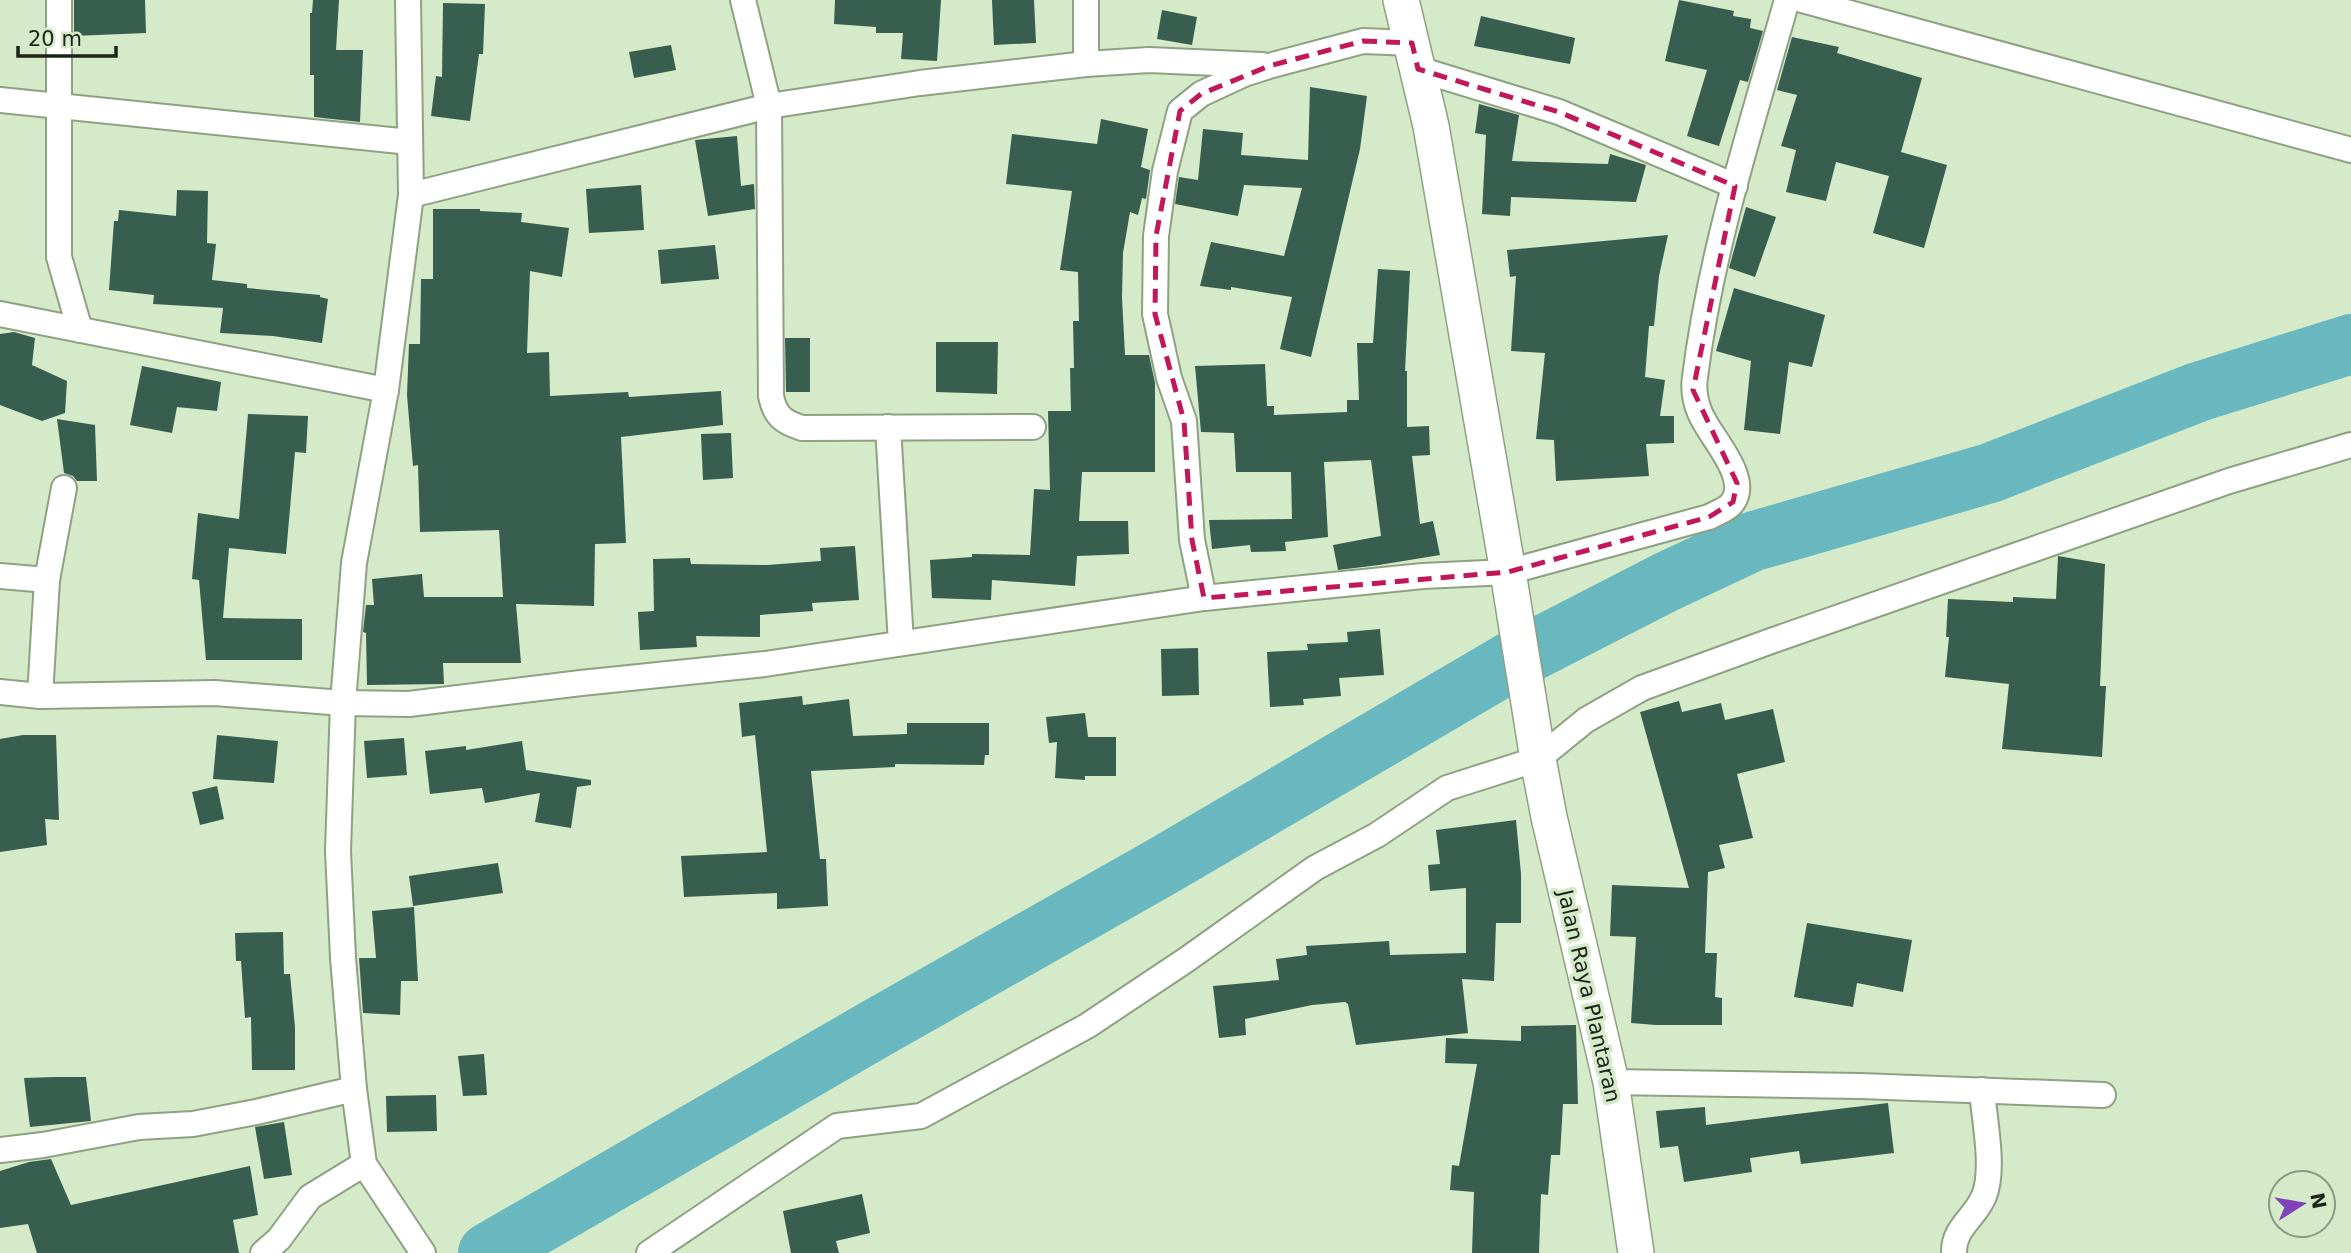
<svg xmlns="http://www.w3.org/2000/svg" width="2351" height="1253" font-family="'DejaVu Sans',sans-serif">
  <rect width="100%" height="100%" fill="#d4eac9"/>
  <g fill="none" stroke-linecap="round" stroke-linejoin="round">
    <path stroke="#69b8bf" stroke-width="60" d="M488,1253L877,1028L1161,867L1514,660L1666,582L1751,542L1990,473L2198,392L2351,344"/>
  </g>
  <g fill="#385e50">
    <path d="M74,0H145L146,33L74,36Z"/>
    <path d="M313,0H339L336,50H363L360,122L314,117V75H310V13H312Z"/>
    <path d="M835,0H941L937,61L901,59L903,33H876V27L834,24Z"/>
    <path d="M992,0H1034L1036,43L994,45Z"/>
    <path d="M1679,0L1734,11L1733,16L1751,19L1750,28L1763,31L1748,82L1740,80L1719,146L1687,136L1707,70L1665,61Z"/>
    <path d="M443,3L485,4L483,54H479L470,121L431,116L436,76L442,77Z"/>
    <path d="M1162,10L1197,17L1192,45L1157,39Z"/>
    <path d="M1481,16L1575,38L1570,64L1474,46Z"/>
    <path d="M1792,37L1839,47L1837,53L1922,78L1901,152L1947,165L1924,248L1873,233L1889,176L1836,162L1826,201L1786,192L1796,150L1781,146L1797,95L1777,90Z"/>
    <path d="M671,45L676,70L634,78L629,52Z"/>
    <path d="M1310,87L1367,96L1360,149L1311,357L1280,349L1292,297L1231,287V290L1200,286L1211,242L1284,256L1302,188L1244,185L1238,216L1175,204L1179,177L1198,180L1203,129L1243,133L1241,155L1308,160Z"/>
    <path d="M1479,104L1519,115L1512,161L1608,164L1610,154L1646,165L1636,202L1511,197L1510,216L1482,214L1486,135L1475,133Z"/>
    <path d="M1101,119L1148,129L1141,167L1150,170L1146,199L1142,198L1138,215L1130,212L1123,253L1122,298L1125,355H1149L1155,383V472H1082L1079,521H1128L1129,554L1077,556L1075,586L992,580L991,600L932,598L930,560L972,557V554L1030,555L1034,489L1050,490L1048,411H1071L1070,368H1074L1073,321H1079L1078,272L1060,270L1072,191L1006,184L1012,134L1097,144Z"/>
    <path d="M737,136L741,186L754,184L755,209L708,216L695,140Z"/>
    <path d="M641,185L644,230L589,233L586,189Z"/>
    <path d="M177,190L208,191L207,243L216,244L212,280L247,284V288L320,295V297L328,299L322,343L273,336L220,333L223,308L153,304L154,295L109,290L114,221H118L119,210L176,216Z"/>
    <path d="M1746,207L1776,217L1755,277L1729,268Z"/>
    <path d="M433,209H480V211L522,213L521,222L569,228L562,277L530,271L527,353L549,352L550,396L628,392L629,397L721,391L723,425L621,437L626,543L595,544L594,606L516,604L521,663H443L444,684L367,685L366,633L363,632L366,605H374L372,579L422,574L424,597H503L499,530L420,532L418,465L413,466L407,395L409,344H420L421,279H433Z"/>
    <path d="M1668,235L1659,276L1654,326H1649L1645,377L1665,380L1660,416H1674V443L1646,444L1649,476L1556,481L1554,440L1536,439L1545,353L1511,351L1516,276L1510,277L1507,250Z"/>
    <path d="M715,245L719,279L661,284L658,250Z"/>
    <path d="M1378,269L1410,271L1405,371H1407V427L1429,426L1430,455L1412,456L1420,524L1433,521L1440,555L1379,565L1338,570L1333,545L1381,536L1371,460L1324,462L1328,537L1285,542L1286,551L1251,552L1250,545L1212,549L1209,520L1292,519L1291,472H1236L1234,433L1201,432L1195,366L1265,364L1267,406H1274V415L1347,412V400H1359L1357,343H1373Z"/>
    <path d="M1734,288L1825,315L1812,367L1789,362L1780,434L1744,430L1751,361L1716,351Z"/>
    <path d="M14,332L35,338L32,365L67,381L65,413L42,421L0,405V334Z"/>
    <path d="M785,338H810V392H786Z"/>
    <path d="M936,342H998L997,394L936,392Z"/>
    <path d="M142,366L221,382L217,411L177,407L172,433L130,425Z"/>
    <path d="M248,414L308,416L306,453L295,452L286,554L229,548L223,618L302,619V660H206L199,580L192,579L198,513L239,519Z"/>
    <path d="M57,419L95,425L97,481H77L73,476L64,473Z"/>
    <path d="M731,433L733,478L703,480L701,434Z"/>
    <path d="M855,546L859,600L812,603L813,611L760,615V637L696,636L697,647L640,650L638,612L654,611L653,559L690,558L691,564L767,565L821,561L820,548Z"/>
    <path d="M2058,556L2105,564L2100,686H2106L2102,757L2002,749L2009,684L1945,677L1949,637H1946L1948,599L2013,602V597L2056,599Z"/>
    <path d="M1380,629L1384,675L1339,678L1341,696L1303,699L1304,705L1270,707L1267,652L1308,650L1307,644L1348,642L1347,632Z"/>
    <path d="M1198,648L1199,695L1162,696L1161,649Z"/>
    <path d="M802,696L803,705L849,699L853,736L907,734V723H989V755H985L984,765L895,764V767L811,771L820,859H826L828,906L777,909V893L684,897L681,856L767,852L755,735L742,737L739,703Z"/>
    <path d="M1679,701L1682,712L1721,703L1725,720L1773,709L1785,762L1737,774L1753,838L1719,845L1725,868L1708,872L1705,953H1717L1715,997L1722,998V1025H1656L1631,1023L1636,937L1610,936L1612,885L1689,888L1640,712Z"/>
    <path d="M1085,713L1088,737H1116V776H1085V780L1055,778L1057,742L1049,743L1046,717Z"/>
    <path d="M23,735H56L59,820L45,819L47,845L0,852V739Z"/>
    <path d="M217,735L278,741L274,783L213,779Z"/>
    <path d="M404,738L407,775L367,778L364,741Z"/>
    <path d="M522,741L526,770L591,780V785L577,787L571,828L535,822L540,793L485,803L482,788L430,794L425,751L466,746V750Z"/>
    <path d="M217,786L224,819L200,825L192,792Z"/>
    <path d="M1516,820L1521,874V923H1496L1494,981L1462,979L1468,1033L1356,1045L1348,1004L1345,1002L1312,1005L1245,1019L1246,1035L1219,1038L1213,986L1279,980L1276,959L1307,955L1306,946L1389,941L1390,955L1466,953V888L1430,891L1428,865L1440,864L1436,830Z"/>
    <path d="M498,863L503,893L413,906L409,876Z"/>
    <path d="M414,907L418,981H401L400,1015L363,1013L359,958H376L372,911Z"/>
    <path d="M1807,923L1912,940L1903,992L1857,983L1853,1007L1794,997Z"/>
    <path d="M283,932L284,974H290L295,1027V1070H252L251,1017L245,1018L241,961H236L235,933Z"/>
    <path d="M1576,1025L1578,1104H1563L1560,1155H1551L1548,1195L1541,1194L1539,1253H1472L1474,1192L1450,1190L1452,1165L1459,1166L1477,1064L1445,1063L1446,1038L1521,1041V1026Z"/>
    <path d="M484,1054L487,1095L463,1096L458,1056Z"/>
    <path d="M55,1077H86L91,1121L30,1127L24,1078Z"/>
    <path d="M436,1095L437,1131L387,1132L386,1096Z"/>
    <path d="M1888,1103L1894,1153L1801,1164L1799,1151L1750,1158L1752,1172L1684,1182L1678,1146L1660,1148L1656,1111L1705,1107L1706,1125Z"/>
    <path d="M284,1122L292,1175L264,1179L255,1127Z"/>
    <path d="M51,1159L71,1205L250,1166L258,1215L233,1220L239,1253H37L28,1224L0,1228V1171L29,1162Z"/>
    <path d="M862,1194L870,1233L836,1241L839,1253H791L783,1211Z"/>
  </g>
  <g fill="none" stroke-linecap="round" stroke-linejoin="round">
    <g stroke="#8ea283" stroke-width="28">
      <g id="street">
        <path d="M59,0V257L80,330"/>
        <path d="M408,0L411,195L386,390L354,563L343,703L338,851L343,958L354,1089L364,1164L423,1253"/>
        <path d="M743,0L769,106L771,396C775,416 783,422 802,428L1033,427"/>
        <path d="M1086,0V64"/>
        <path d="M1802,0L2351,150"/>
        <path d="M1418,69L1559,112L1735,186"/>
        <path d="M0,100L410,142"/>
        <path d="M411,195L769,106L920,83L1086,64L1149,60L1262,65"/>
        <path d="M0,314L386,390"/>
        <path d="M888,427L901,643"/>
        <path d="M0,576L47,580"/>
        <path d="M1204,598L1423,576L1508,572L1709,517C1716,513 1727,510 1732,503C1752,478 1709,436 1700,413C1695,401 1693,390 1695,377C1711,249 1752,124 1787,0"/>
        <path d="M0,692L40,696L215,693L343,703L409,704L581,683L765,664L1204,598L1192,540L1184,421L1169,378L1155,314L1156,236L1165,171L1180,111L1201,94L1244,74L1269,66L1363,41L1412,43"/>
        <path d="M40,696L47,580L64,488"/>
        <path d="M1611,1082L1860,1086L2103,1095"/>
        <path d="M0,1150L43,1145L139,1127L193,1124L256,1112L354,1089"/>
        <path d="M263,1253L279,1239L310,1197L364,1164"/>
        <path d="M649,1253L837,1126L921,1116L1087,1026L1186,960L1315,868L1377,835L1447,788L1538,759L1586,720L1642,688L1771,641L2229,481L2351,445"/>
        <path d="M1954,1253C1953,1228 1975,1218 1984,1196C1995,1169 1984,1119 1982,1090"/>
      </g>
    </g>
    <g stroke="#8ea283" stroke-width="38">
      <path id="secondary" d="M1401,0L1431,126L1508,572L1538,759L1549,817L1611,1082L1636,1253"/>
    </g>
    <use href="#street" stroke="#fff" stroke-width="24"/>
    <use href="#secondary" stroke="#fff" stroke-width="35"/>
  </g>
  <path fill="none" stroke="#c2185b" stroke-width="5" stroke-dasharray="14 9" stroke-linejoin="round" d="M1363,41L1412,43L1418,69L1559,112L1735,186L1693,390L1737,483L1733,502L1709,517L1508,572L1204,598L1192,540L1184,421L1155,314L1156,236L1180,111L1201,94L1269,66Z"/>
  <g text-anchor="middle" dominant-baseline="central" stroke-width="7" stroke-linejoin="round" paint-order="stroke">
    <g font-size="21" fill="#1c2317" stroke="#d4eac9">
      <text transform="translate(1589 996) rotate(77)">Jalan Raya Plantaran</text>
    </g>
  </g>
  <g transform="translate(2302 1204) rotate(79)"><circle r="33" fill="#d4eac9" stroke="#8a9a82" stroke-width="2"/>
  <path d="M0-5L12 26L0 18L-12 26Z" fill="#7f42b7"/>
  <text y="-10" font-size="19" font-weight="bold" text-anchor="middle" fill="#1c2317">N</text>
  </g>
  <path d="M18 46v10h98v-10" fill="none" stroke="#1c2317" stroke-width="3.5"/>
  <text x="28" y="46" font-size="21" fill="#1c2317" stroke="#d4eac9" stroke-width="5" paint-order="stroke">20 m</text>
</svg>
